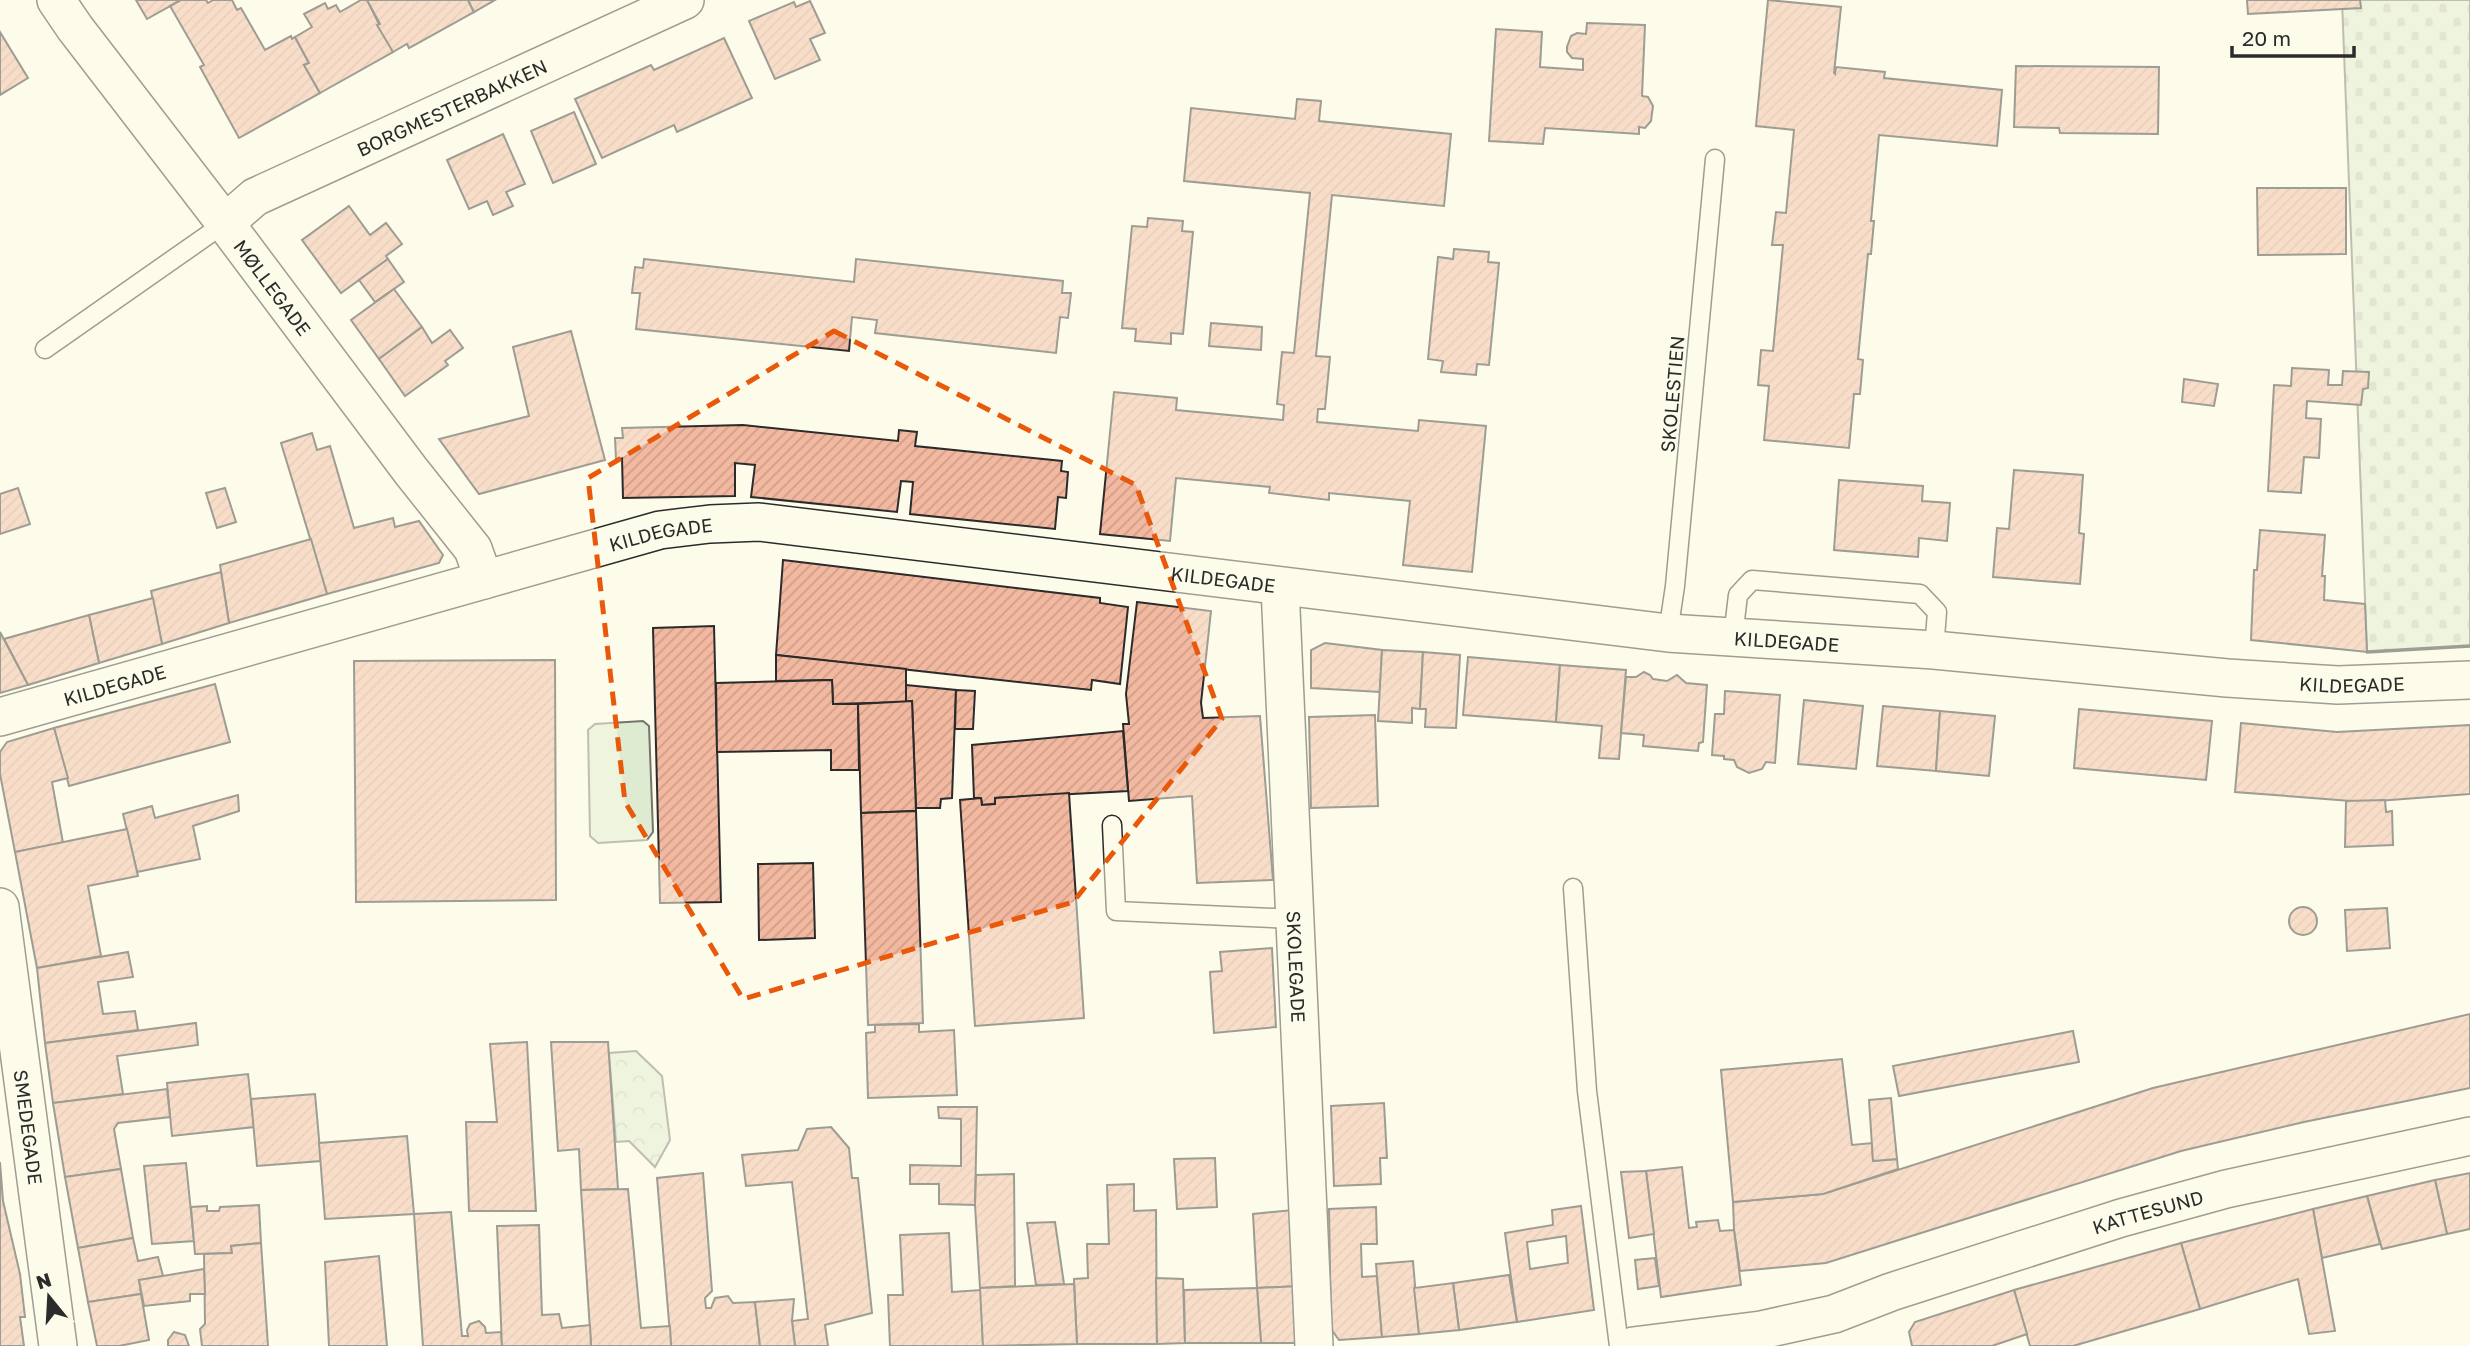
<svg xmlns="http://www.w3.org/2000/svg" width="2470" height="1346" font-family="'Golos Text',sans-serif">
  <defs>
    <pattern id="cemetery-stones" width="16" height="16" patternUnits="userSpaceOnUse" patternTransform="scale(1.75)"><rect width="16" height="16" fill="#deebd1"/><path d="M2 7V4a2 2 0 0 1 4 0v3zM10 15v-3a2 2 0 0 1 4 0v3z" fill="#bfcab4"/></pattern>
    <pattern id="park-crowns" width="20" height="18" patternUnits="userSpaceOnUse" patternTransform="scale(1.75)"><rect width="20" height="18" fill="#deebd1"/><path d="M2 6a3 3 0 1 1 6 0M12 15a3 3 0 1 1 6 0" fill="none" stroke="#bfcab4"/></pattern>
    <pattern id="building-hatch" width="6" height="6" patternUnits="userSpaceOnUse" patternTransform="scale(1.75)"><rect width="6" height="6" fill="#f2b8a0"/><path d="M-1 1l2-2M0 6l6-6M5 7l2-2" fill="none" stroke="#d09e8a"/></pattern>
  </defs>
  <rect width="100%" height="100%" fill="#fdfbea"/>
  <path fill="url(#cemetery-stones)" stroke="#74746e" stroke-width="2" d="M2342,0H2470V646L2367,652Z"/>
  <path fill="url(#park-crowns)" stroke="#74746e" stroke-width="2" d="M636,1051L662,1076L670,1140L655,1167L629,1141L616,1142L609,1053Z"/>
  <path fill="#deebd1" stroke="#74746e" stroke-width="2" d="M643,721L649,726L653,832L647,840L598,843L590,836L588,730L595,724Z"/>
  <g fill="url(#building-hatch)" stroke="#2b2b2b" stroke-width="2" fill-rule="evenodd">
    <path d="M136,0H181L147,19Z"/>
    <path d="M181,0H206L208,3L213,0H232L237,10L241,8L265,50L291,36L292,39L295,37L309,63L304,65L320,93L239,138L200,67L204,65L170,6Z"/>
    <path d="M361,0H367L393,52L320,93L304,65L309,63L295,37L312,27L304,14L325,3L328,9L336,5L340,12Z"/>
    <path d="M367,0H468L474,12L409,48L407,44L393,52L377,25L380,24Z"/>
    <path d="M468,0H495L474,12Z"/>
    <path d="M1768,0L1841,7L1834,73L1835,74L1836,67L1885,72L1884,78L2002,90L1997,146L1879,135L1871,221H1874L1871,254H1868L1858,359L1863,360L1860,394H1854L1849,448L1764,440L1769,386L1758,385L1761,350L1773,351L1783,245H1772L1776,212L1786,213L1794,130L1756,126Z"/>
    <path d="M2247,0H2360L2361,8L2248,14Z"/>
    <path d="M810,1L825,33L810,39L820,60L775,79L749,21L794,2L796,7Z"/>
    <path d="M1587,23L1645,25L1642,96L1648,97L1653,106L1651,121L1645,128L1639,127V134L1545,128L1543,144L1489,141L1496,29L1542,32L1540,67L1583,70V59L1572,58L1567,52V47L1571,36L1577,33L1586,34Z"/>
    <path d="M0,32L28,78L0,95Z"/>
    <path d="M724,38L752,98L677,132L674,125L602,158L575,99L651,65L654,70Z"/>
    <path d="M2016,66L2159,67L2158,134L2060,133L2059,128L2014,127Z"/>
    <path d="M1297,99L1321,101L1319,121L1451,134L1444,206L1332,195L1316,356L1330,357L1325,409H1318L1317,422L1418,431L1419,420L1486,426L1472,572L1403,565L1410,501L1329,493V500L1269,493L1270,487L1176,478L1170,541L1100,534L1114,392L1177,398L1176,410L1283,420L1284,405L1277,404L1282,352L1294,353L1310,193L1184,181L1191,108L1295,119Z"/>
    <path d="M574,112L596,164L553,183L531,131Z"/>
    <path d="M503,134L525,184L506,192L513,206L493,215L487,201L469,209L447,160Z"/>
    <path d="M2257,188H2346V254L2258,255Z"/>
    <path d="M349,206L370,235L386,223L402,244L386,256L388,259L341,293L302,240Z"/>
    <path d="M1148,218L1183,221L1182,231L1193,232L1183,334L1171,333V344L1135,341L1136,329L1122,328L1132,226L1147,227Z"/>
    <path d="M1454,249L1489,252L1488,262L1499,263L1489,365L1477,364L1476,375L1441,372L1443,361L1428,359L1438,257L1453,259Z"/>
    <path d="M388,259L404,282L375,302L359,280Z"/>
    <path d="M644,259L854,282L856,259L1063,281L1062,293H1071L1068,318L1060,317L1056,353L875,333L877,320L852,317L849,351L636,329L640,293H632L635,267L643,268Z"/>
    <path d="M394,289L422,327L379,359L351,320Z"/>
    <path d="M1211,323L1262,327L1261,350L1209,346Z"/>
    <path d="M422,327L432,343L450,330L463,348L445,361L448,365L405,396L379,359Z"/>
    <path d="M571,331L605,460L479,494L439,439L529,416L513,347Z"/>
    <path d="M2292,368L2329,370L2328,385H2342L2343,371L2369,372L2368,388L2363,389L2361,405L2307,401L2306,418L2321,419L2319,458L2304,457L2301,493L2268,491L2274,385L2291,386Z"/>
    <path d="M2184,379L2218,384L2214,406L2182,402Z"/>
    <path d="M743,425L898,441L899,430L917,432L915,446L1062,461L1061,471L1068,472L1066,498L1058,497L1055,529L910,514L913,482L901,481L897,512L751,497L755,465L735,463V496L623,498L622,458L616,459L615,438H623L622,428Z"/>
    <path d="M312,433L317,450L330,446L354,528L393,518L395,527L419,521L443,555L439,563L327,594L281,443Z"/>
    <path d="M2014,470L2083,475L2079,533L2084,534L2080,584L1993,577L1997,528L2009,529Z"/>
    <path d="M1839,480L1923,486L1922,501L1950,503L1947,541L1919,538L1918,557L1834,550Z"/>
    <path d="M18,488L30,524L0,534V494Z"/>
    <path d="M225,488L236,522L217,528L206,493Z"/>
    <path d="M2260,530L2325,535L2322,576H2325L2324,600L2365,604L2367,652L2251,640L2254,570H2257Z"/>
    <path d="M311,539L327,594L229,623L220,565Z"/>
    <path d="M783,560L1100,598V603L1128,607L1120,684L1092,680L1091,690L776,655Z"/>
    <path d="M221,572L229,623L162,644L151,591Z"/>
    <path d="M153,598L162,644L99,663L89,615Z"/>
    <path d="M1137,602L1211,611L1201,703L1203,718L1260,716L1273,880L1197,883L1192,796L1129,801L1123,724H1129L1126,694Z"/>
    <path d="M89,615L99,663L28,685L4,639Z"/>
    <path d="M714,626L721,902L660,903L653,628Z"/>
    <path d="M0,632L28,685L0,693Z"/>
    <path d="M1325,643L1382,650L1380,692L1311,688V650Z"/>
    <path d="M1382,650L1423,652L1420,709L1412,708V723L1378,721Z"/>
    <path d="M1423,652L1460,655L1456,728L1425,727L1426,709H1420Z"/>
    <path d="M776,655L906,669V702L833,704L832,680L776,681Z"/>
    <path d="M1468,657L1560,665L1556,722L1463,715Z"/>
    <path d="M555,660L556,900L356,902L354,661Z"/>
    <path d="M1560,665L1626,670L1619,759L1599,758L1602,726L1556,722Z"/>
    <path d="M1644,672L1650,675L1653,679L1667,681L1677,675L1686,683L1707,685L1703,742L1699,743L1698,751L1643,746L1644,735L1621,733L1626,677H1636Z"/>
    <path d="M832,680L833,704H858L859,770H831V750L717,752L716,683Z"/>
    <path d="M215,684L230,742L69,786L54,728Z"/>
    <path d="M906,685L956,690L952,798L941,799L940,808H916L912,701L906,702Z"/>
    <path d="M956,690L975,691L973,729H955Z"/>
    <path d="M1725,691L1780,695L1775,763L1766,762L1762,769L1749,773L1737,767L1734,760L1724,759V756L1712,755L1715,714H1724Z"/>
    <path d="M1804,700L1863,706L1856,769L1798,764Z"/>
    <path d="M912,701L916,811L861,813L858,704Z"/>
    <path d="M1883,706L1940,711L1936,771L1877,766Z"/>
    <path d="M2079,709L2212,721L2206,780L2074,768Z"/>
    <path d="M1940,711L1995,716L1989,776L1936,771Z"/>
    <path d="M1375,715L1378,806L1311,808L1309,717Z"/>
    <path d="M2241,723L2337,732L2470,725V794L2364,802L2235,792Z"/>
    <path d="M54,728L68,778L52,782L63,843L15,852L0,774V752L7,742Z"/>
    <path d="M1123,731L1128,791L995,798V804L982,805L981,798H974L972,745Z"/>
    <path d="M1069,793L1084,1018L975,1026L960,800L981,798L982,805L995,804V798Z"/>
    <path d="M238,795L239,811L193,826L200,859L137,872L123,814L152,806L155,818Z"/>
    <path d="M2385,800L2386,812L2392,811L2393,845L2345,847L2346,801Z"/>
    <path d="M916,811L923,1023L868,1025L861,813Z"/>
    <path d="M127,829L138,876L88,886L101,956L37,968L15,852Z"/>
    <path d="M813,863L815,938L759,940L758,864Z"/>
    <circle cx="2303" cy="921" r="14"/>
    <path d="M2387,908L2390,948L2347,951L2345,910Z"/>
    <path d="M1272,948L1276,1027L1214,1033L1210,972L1222,971L1220,952Z"/>
    <path d="M128,952L133,977L98,982L103,1014L135,1011L138,1030L45,1043L37,968Z"/>
    <path d="M2470,1014V1088L2304,1122L2181,1151L1826,1263L1740,1271L1734,1230L1733,1202L1823,1194L2153,1088Z"/>
    <path d="M196,1023L198,1045L117,1056L123,1094L53,1103L45,1043Z"/>
    <path d="M919,1024V1032L954,1030L957,1095L868,1098L866,1033L875,1032V1025Z"/>
    <path d="M2073,1031L2079,1062L1899,1096L1893,1066Z"/>
    <path d="M527,1042L536,1211H469L466,1122H497L490,1044Z"/>
    <path d="M551,1042H608L618,1189L581,1190L579,1149L558,1151Z"/>
    <path d="M1842,1059L1852,1145L1872,1143L1873,1161L1897,1159L1898,1169L1823,1194L1733,1202L1721,1070Z"/>
    <path d="M248,1074L254,1127L172,1136L167,1083Z"/>
    <path d="M167,1089L170,1117L118,1123L114,1129L121,1169L65,1177L53,1103Z"/>
    <path d="M315,1094L321,1161L257,1166L251,1099Z"/>
    <path d="M1891,1098L1897,1159L1873,1161L1869,1100Z"/>
    <path d="M1384,1103L1387,1158H1380L1381,1184L1334,1186L1331,1106Z"/>
    <path d="M938,1107H977L975,1205L939,1204V1184H910V1165L961,1166V1119L939,1118Z"/>
    <path d="M831,1127L849,1148L852,1178H858L872,1313L825,1325L828,1346H795L792,1321L808,1319L792,1182L746,1186L742,1155L798,1150L807,1129Z"/>
    <path d="M407,1136L414,1214L325,1219L319,1143Z"/>
    <path d="M1215,1158L1217,1207L1177,1209L1174,1159Z"/>
    <path d="M0,1162L3,1201L20,1274L25,1317H20L24,1346H0Z"/>
    <path d="M186,1163L194,1241L152,1244L144,1166Z"/>
    <path d="M1682,1167L1689,1228L1697,1227L1696,1222L1718,1220L1720,1231L1734,1230L1741,1285L1661,1297L1646,1171Z"/>
    <path d="M121,1169L133,1238L78,1248L65,1177Z"/>
    <path d="M1646,1171L1654,1234L1629,1238L1621,1172Z"/>
    <path d="M703,1173L712,1291L705,1298L706,1308H711L715,1298L728,1296L733,1303L755,1302L760,1346H671L657,1178Z"/>
    <path d="M2470,1173V1229L2447,1234L2435,1180Z"/>
    <path d="M1014,1174L1015,1286L980,1288L975,1205L976,1175Z"/>
    <path d="M2435,1180L2447,1234L2382,1249L2367,1196Z"/>
    <path d="M1134,1184V1211L1156,1210L1157,1344H1077L1074,1279L1088,1278L1087,1244H1109L1107,1185Z"/>
    <path d="M628,1189L641,1328L670,1326L671,1346H591L581,1190Z"/>
    <path d="M2367,1196L2380,1244L2322,1258L2313,1209Z"/>
    <path d="M259,1205L261,1243L231,1246L232,1253L195,1254L191,1207L207,1206V1211H219L220,1207Z"/>
    <path d="M1581,1206L1594,1310L1517,1322L1505,1233L1553,1225L1552,1210ZM1566,1236L1568,1263L1530,1269L1527,1242Z"/>
    <path d="M1376,1207L1377,1244H1361L1362,1277L1377,1276L1382,1337L1339,1340L1331,1329L1329,1209Z"/>
    <path d="M2313,1209L2335,1331L2309,1334L2298,1279L2200,1309L2181,1243Z"/>
    <path d="M1293,1210L1300,1286L1257,1288L1253,1214Z"/>
    <path d="M451,1212L462,1336H468L467,1330L470,1324L479,1321L485,1327L486,1333L501,1332L502,1346H423L414,1214Z"/>
    <path d="M1055,1222L1064,1284L1036,1285L1027,1223Z"/>
    <path d="M539,1225L542,1315L559,1314L562,1328L590,1325L591,1346H502L497,1226Z"/>
    <path d="M949,1233L952,1292L981,1290L983,1346H890L888,1295H903L900,1235Z"/>
    <path d="M133,1238L138,1261L158,1257L163,1276L139,1280L141,1294L88,1302L78,1248Z"/>
    <path d="M261,1243L268,1346H202L200,1329L205,1324L204,1254L232,1253L231,1246Z"/>
    <path d="M2181,1243L2200,1309L2073,1346H2030L2014,1290Z"/>
    <path d="M379,1256L387,1346H329L325,1262Z"/>
    <path d="M1655,1258L1659,1286L1638,1289L1635,1260Z"/>
    <path d="M1413,1261L1419,1334L1382,1337L1376,1264Z"/>
    <path d="M204,1269L205,1294H190V1301L144,1306L139,1280Z"/>
    <path d="M1509,1275L1517,1322L1459,1330L1453,1283Z"/>
    <path d="M1156,1278L1183,1279L1185,1343L1157,1344Z"/>
    <path d="M1453,1283L1459,1330L1419,1334L1414,1288Z"/>
    <path d="M1074,1284L1077,1344L983,1346L980,1288Z"/>
    <path d="M1300,1286L1296,1343H1261L1257,1288Z"/>
    <path d="M1257,1288L1261,1343H1185L1184,1290Z"/>
    <path d="M2014,1290L2027,1334L1992,1346H1912L1909,1332L1915,1322Z"/>
    <path d="M141,1294L149,1340L119,1346H97L88,1302Z"/>
    <path d="M794,1299L792,1321L795,1346H760L755,1302Z"/>
    <path d="M174,1332L185,1335L189,1346H168V1340Z"/>
  </g>
  <g fill="none" stroke-linecap="round" stroke-linejoin="round">
    <g stroke="#2b2b2b" stroke-width="21">
      <g id="lane">
        <path d="M45,349L225,223"/>
        <path d="M1668,633L1675,586L1715,159"/>
        <path d="M1733,637L1738,595L1752,580L1920,594L1937,612L1934,650"/>
        <path d="M1112,825L1116,911L1295,919"/>
        <path d="M1573,888L1587,1091L1619,1346"/>
      </g>
    </g>
    <g stroke="#2b2b2b" stroke-width="40">
      <g id="street">
        <path id="s1" d="M56,0L75,28L225,223L411,471L473,549L484,580"/>
        <path id="s2" d="M225,223L255,197L685,0"/>
        <path id="s3" d="M1280,587L1314,1346"/>
        <path id="s4" d="M0,717L660,530L710,524L759,522L1668,633L1934,650L2227,678L2338,685L2470,680"/>
        <path id="s5" d="M0,907L58,1346"/>
        <path id="s6" d="M1633,1346L1761,1330L1834,1314L1891,1292L2121,1218L2226,1189L2470,1136"/>
      </g>
    </g>
    <use href="#lane" stroke="#fdfbea" stroke-width="18"/>
    <use href="#street" stroke="#fdfbea" stroke-width="37"/>
    <path stroke="#2b2b2b" stroke-width="3.5" d="M2367,652L2470,646"/>
  </g>
  <path d="M0 0H2470V1346H0ZM834,331L1136,485L1222,719L1073,902L743,999L625,802L588,478Z" fill="#fdfbea" fill-opacity=".55" fill-rule="evenodd"/>
  <path fill="none" stroke="#e8590c" stroke-width="5" stroke-dasharray="14 9" stroke-linejoin="round" d="M834,331L1136,485L1222,719L1073,902L743,999L625,802L588,478Z"/>
  <g text-anchor="middle" dominant-baseline="central" stroke-width="5" stroke-linejoin="round" paint-order="stroke">
    <g font-size="19" fill="#2b2b2b" stroke="#fdfbea">
      <text stroke="none"><textPath href="#s2" startOffset="256">BORGMESTERBAKKEN</textPath></text>
      <text stroke="none"><textPath href="#s1" startOffset="360">MØLLEGADE</textPath></text>
      <text transform="translate(1672 394) rotate(-85)">SKOLESTIEN</text>
      <text stroke="none"><textPath href="#s4" startOffset="686">KILDEGADE</textPath></text>
      <text stroke="none"><textPath href="#s4" startOffset="1253">KILDEGADE</textPath></text>
      <text stroke="none"><textPath href="#s4" startOffset="1820">KILDEGADE</textPath></text>
      <text stroke="none"><textPath href="#s4" startOffset="2387">KILDEGADE</textPath></text>
      <text stroke="none"><textPath href="#s4" startOffset="119">KILDEGADE</textPath></text>
      <text stroke="none"><textPath href="#s3" startOffset="380">SKOLEGADE</textPath></text>
      <text stroke="none"><textPath href="#s5" startOffset="222">SMEDEGADE</textPath></text>
      <text stroke="none"><textPath href="#s6" startOffset="534">KATTESUND</textPath></text>
    </g>
  </g>
  <g transform="translate(49 1297) rotate(342)" stroke="#fdfbea" stroke-width="5" paint-order="stroke">
  <path d="M0-5L12 26L0 18L-12 26Z" fill="#2b2b2b"/>
  <text y="-10" font-size="19" font-weight="bold" text-anchor="middle" fill="#2b2b2b">N</text>
  </g>
  <path d="M2232 46v10h122v-10" fill="none" stroke="#2b2b2b" stroke-width="3.5"/>
  <text x="2242" y="46" font-size="21" fill="#2b2b2b" stroke="#fdfbea" stroke-width="5" paint-order="stroke">20 m</text>
</svg>
